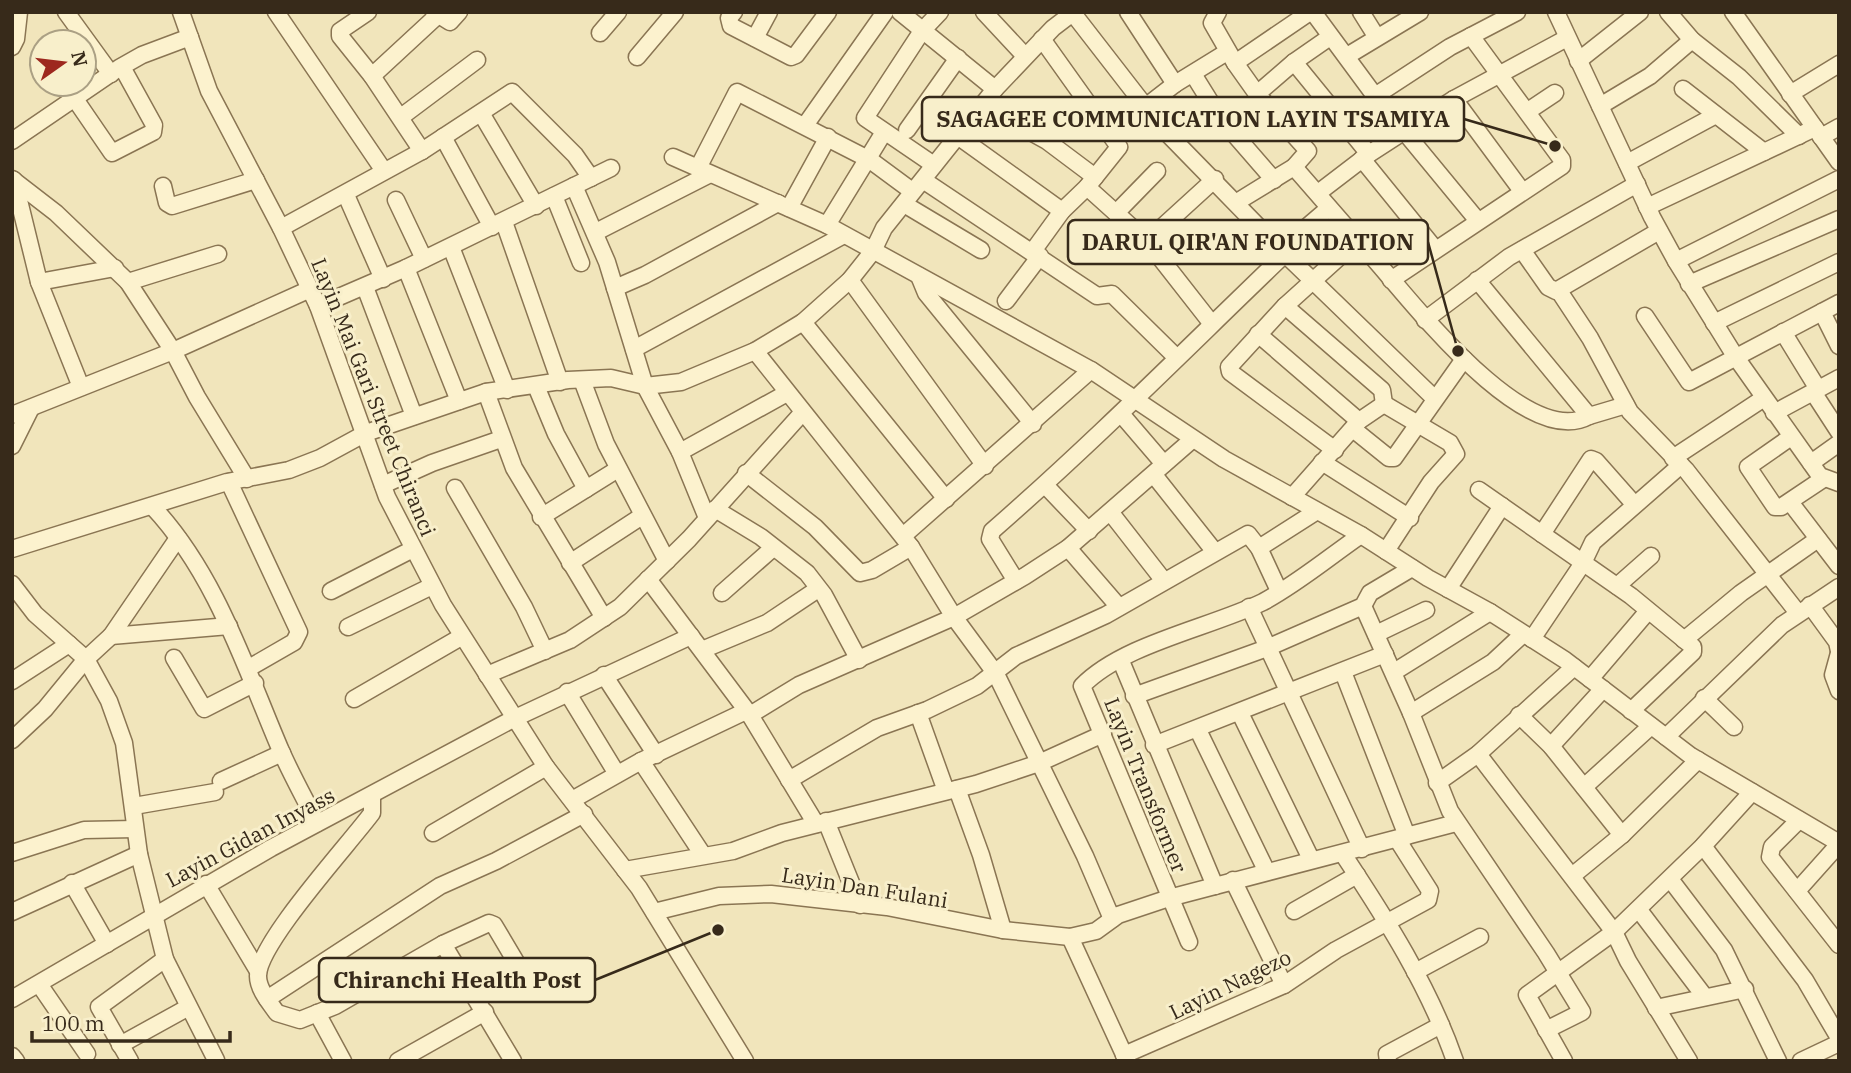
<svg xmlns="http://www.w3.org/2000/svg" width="1851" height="1073" font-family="'IBM Plex Serif',serif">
  <rect width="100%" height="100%" fill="#f1e5bb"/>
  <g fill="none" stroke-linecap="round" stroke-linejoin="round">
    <g stroke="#8a7553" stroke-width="19">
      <g id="street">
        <path d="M66,12L111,74"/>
        <path d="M181,12L209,91L281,228L318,306L387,497L443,605L546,767L639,888L745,1061"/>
        <path d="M276,12L384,171"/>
        <path d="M368,12L340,31V36L372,76L422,151"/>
        <path d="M434,12L450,22L459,12"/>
        <path d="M734,12L729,18L731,26L791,57L796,55L828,12"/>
        <path d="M900,12L995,89"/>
        <path d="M984,12L1025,56"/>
        <path d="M1072,12L1162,128L1285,254L1434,398"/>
        <path d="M1128,12L1175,84"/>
        <path d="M1218,12L1212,23L1235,63L1257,94L1308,151L1294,167L1237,202"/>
        <path d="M1313,12L1375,96L1478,221"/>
        <path d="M1361,12L1376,36"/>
        <path d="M1556,12L1652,217L1676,261L1735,356L1820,476L1839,483"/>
        <path d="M1668,12L1692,40L1739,77L1799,136"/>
        <path d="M1733,12L1839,162"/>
        <path d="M600,33L618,12"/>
        <path d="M755,38L769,12"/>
        <path d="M12,47L16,39L19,12"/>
        <path d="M1347,56L1420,12"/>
        <path d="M637,57L675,12"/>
        <path d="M1578,61L1640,12"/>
        <path d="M1294,62L1369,154"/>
        <path d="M1235,63L1310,12"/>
        <path d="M1193,74L1221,119L1274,180"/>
        <path d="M372,76L438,15"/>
        <path d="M1683,89L1764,152"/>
        <path d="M1257,94L1294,62L1330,37"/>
        <path d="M1790,94L1839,64"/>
        <path d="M1375,96L1450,47L1517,12"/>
        <path d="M75,99L112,153L153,132L154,125L122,67"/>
        <path d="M1454,99L1522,191"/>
        <path d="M982,105L1047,141L1095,177"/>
        <path d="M1600,106L1650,76L1692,40"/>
        <path d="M1144,108L1175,84L1227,52"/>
        <path d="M1528,111L1555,93"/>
        <path d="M481,113L536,206"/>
        <path d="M401,117L477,60"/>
        <path d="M806,124L885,12"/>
        <path d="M907,130L958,58"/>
        <path d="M443,137L492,227"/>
        <path d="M959,137L1062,211"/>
        <path d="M1821,137L1839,127"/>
        <path d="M12,141L119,68L142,55L190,37"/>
        <path d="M673,157L827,225L1091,370L1224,459L1361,535L1428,578L1490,612L1565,660L1691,756L1839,843"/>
        <path d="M1362,159L1435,249"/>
        <path d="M1627,163L1716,115"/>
        <path d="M934,165L865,118L922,31L940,12"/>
        <path d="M1294,167C1321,198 1348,229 1375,260C1412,302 1526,451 1589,416"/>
        <path d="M698,168L737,92L870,160L912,191"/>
        <path d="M12,179L56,213L128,282L173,351L197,397L247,479"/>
        <path d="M14,180L39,282L115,268"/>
        <path d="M923,180L1097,296L1112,294L1176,357"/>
        <path d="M163,186L167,203L172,206L256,180"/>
        <path d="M574,186L607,262L645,386L680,452L707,518"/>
        <path d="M1087,187L1147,241L1212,324"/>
        <path d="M1318,193L1369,154L1454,99L1567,38"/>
        <path d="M346,195L383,279"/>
        <path d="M554,196L581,263"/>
        <path d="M396,200L424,259"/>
        <path d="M904,204L981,250"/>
        <path d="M1647,207L1815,128"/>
        <path d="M789,208L828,137"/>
        <path d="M1116,213L1157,171"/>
        <path d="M504,222L560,382"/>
        <path d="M827,225L884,132"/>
        <path d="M281,228L422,151L512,92L575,155L591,178"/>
        <path d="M596,232L710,174"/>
        <path d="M1147,241L1215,179"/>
        <path d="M451,247L507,390"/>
        <path d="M1281,249L1329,208"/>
        <path d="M1522,250L1548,287L1556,291L1659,231"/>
        <path d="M1033,251L1062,211L1087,187L1119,147L1042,39"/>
        <path d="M1676,261L1839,179"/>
        <path d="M406,268L459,401"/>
        <path d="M919,276L926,293L1033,424"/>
        <path d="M850,280L985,466"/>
        <path d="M1391,280L1562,166V160L1471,36"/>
        <path d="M1477,280L1589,416L1626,405"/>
        <path d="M39,282L81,387"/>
        <path d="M128,282L218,254"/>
        <path d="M1689,284L1839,219"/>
        <path d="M365,287L414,416"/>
        <path d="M615,288L645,275L778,203"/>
        <path d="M1559,291L1590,338L1630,412L1686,470L1798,613"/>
        <path d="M1006,301L1040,256"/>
        <path d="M318,306L406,268L611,168"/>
        <path d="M1285,306L1382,390L1384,404"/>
        <path d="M1822,312L1839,346"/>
        <path d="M1645,316L1689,382L1839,303"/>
        <path d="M1425,320L1509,257L1637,184"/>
        <path d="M803,322L946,499"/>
        <path d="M1714,323L1839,262"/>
        <path d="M1783,332L1818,389"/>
        <path d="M1258,334L1359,421"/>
        <path d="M634,349L844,235"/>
        <path d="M755,351L911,547L954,617L996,674L1085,856L1112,919"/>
        <path d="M582,380L606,444L667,561"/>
        <path d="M536,386L556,434L586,489"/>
        <path d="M486,392L514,468L604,618"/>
        <path d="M1813,392L1839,432"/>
        <path d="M1384,404L1450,443L1456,454L1431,482L1386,551"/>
        <path d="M1774,413L1839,378"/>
        <path d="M12,415L173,351L308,290"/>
        <path d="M1122,415L1164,464"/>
        <path d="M1353,429L1389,458H1394L1464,359"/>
        <path d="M1791,437L1748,467L1775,507H1781L1823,479"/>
        <path d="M12,446L31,408"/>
        <path d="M1335,450L1230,372L1229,367L1285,306L1357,241"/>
        <path d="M680,452L787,393"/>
        <path d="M1673,458L1764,398"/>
        <path d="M1322,462L1410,518"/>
        <path d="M1811,463L1839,443"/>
        <path d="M746,473L815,527L860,573L872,570L911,547"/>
        <path d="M1154,475L1215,552"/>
        <path d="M229,482L299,632L294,642L249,668"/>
        <path d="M383,485L432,463L501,439"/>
        <path d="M1045,485L1089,531"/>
        <path d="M455,488L524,607L545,651"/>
        <path d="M1479,490L1631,596L1693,647V652L1631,711"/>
        <path d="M1292,497L1359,421L1384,404"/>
        <path d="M1790,502L1839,566"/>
        <path d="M152,506C216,574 245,667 281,751C292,776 305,799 317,823"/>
        <path d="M715,509L761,537L807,573L824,595L859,660"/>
        <path d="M1111,513L1164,581"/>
        <path d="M541,517L618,469"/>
        <path d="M1542,534L1591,459L1596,461L1634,504"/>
        <path d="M903,536L1091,370"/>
        <path d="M1068,548L1119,607"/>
        <path d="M1259,548L1317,511"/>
        <path d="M12,549L227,482L289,470L320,458L366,433L486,392L568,380L611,378L645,386L681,382L755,351L803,322L850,280L873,251L884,228L995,89L1053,28L1074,12"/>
        <path d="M570,563L642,516"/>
        <path d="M648,579L750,715L816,824"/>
        <path d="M1016,581L990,539L992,531C1094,442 1188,347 1285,254"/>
        <path d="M12,584L35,614L86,659L109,701L124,743L139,854L165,959L99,1007L130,1061"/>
        <path d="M1617,586L1651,556"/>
        <path d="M1448,589L1502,506"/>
        <path d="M331,591L413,549"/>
        <path d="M722,593L773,548"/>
        <path d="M1810,605L1837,642L1839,651"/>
        <path d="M1363,606L1411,713L1450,811L1546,953L1582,1012L1546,1030"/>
        <path d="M1249,607L1362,849"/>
        <path d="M348,627L432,586"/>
        <path d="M1376,634L1426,610"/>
        <path d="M111,636L229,626"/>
        <path d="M1532,639L1583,563L1593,542L1681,465"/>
        <path d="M1684,640L1741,593L1818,539"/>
        <path d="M702,650L767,623L818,589"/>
        <path d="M1839,653L1833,675L1839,691"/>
        <path d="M174,658L204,709L255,683"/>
        <path d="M1121,661L1215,886"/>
        <path d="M1343,672L1407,836"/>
        <path d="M1394,672L1490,612"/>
        <path d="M487,675L570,640L620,607L689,539L803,412"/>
        <path d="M604,675L656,755"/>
        <path d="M1590,679L1648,611"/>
        <path d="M12,681L69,644"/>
        <path d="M567,692L617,774"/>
        <path d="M1134,696L1267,648L1363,606L1370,593L1412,568"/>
        <path d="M1704,698L1734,727"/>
        <path d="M354,699L461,637"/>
        <path d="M918,713L946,791"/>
        <path d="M1240,713L1311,859"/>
        <path d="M1411,713L1493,662L1523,634"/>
        <path d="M750,715L799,685L954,617L1025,576L1068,548L1193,439"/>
        <path d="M1519,715L1551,746L1622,835"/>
        <path d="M1198,730L1266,870"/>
        <path d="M1666,737L1782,625L1839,587"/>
        <path d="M12,740L45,709L86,659L111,636L178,538"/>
        <path d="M1154,745L1385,654"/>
        <path d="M1551,746L1603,689"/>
        <path d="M1478,754L1614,932L1628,961L1689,1061"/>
        <path d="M641,761L703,855"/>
        <path d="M789,780L877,728L927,710L977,686L1016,656L1106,615L1248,534L1259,548L1279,591"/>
        <path d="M221,781L282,753"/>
        <path d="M1437,783L1478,754L1574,667"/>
        <path d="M1584,787L1651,726"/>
        <path d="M957,789L981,855L1003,930"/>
        <path d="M372,795V813C350,843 258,943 258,976C258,989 269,1002 277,1013L300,1020L335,1006L443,944L489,923L494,925L519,967"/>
        <path d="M572,800L641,761L746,711"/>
        <path d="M134,806L215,792"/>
        <path d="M1799,820L1772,847L1770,857L1839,945"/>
        <path d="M826,821L860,905"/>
        <path d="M433,833L546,767"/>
        <path d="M1703,846L1805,980L1839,1038"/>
        <path d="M12,853L84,830L135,829"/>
        <path d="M1343,854C1386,919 1429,986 1455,1061"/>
        <path d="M625,870L733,851L782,833L976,784L1039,763L1103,734"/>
        <path d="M1572,876L1622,835L1698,760"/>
        <path d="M1670,879L1724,950L1778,1061"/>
        <path d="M1233,880L1284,985"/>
        <path d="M72,883L107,944"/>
        <path d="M206,884L258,971"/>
        <path d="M1797,891L1839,844"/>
        <path d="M1639,910L1705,997"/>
        <path d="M1294,911L1357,875"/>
        <path d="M12,912L139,854"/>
        <path d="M654,912L719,896L771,894L887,907L1003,930L1070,937L1096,931L1118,915L1169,898L1456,823"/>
        <path d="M1070,937L1127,1061"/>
        <path d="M1189,942L1082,686C1123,644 1209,628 1263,602C1297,584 1329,557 1361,535"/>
        <path d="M443,944L513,1061"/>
        <path d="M165,959L216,1060"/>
        <path d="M1415,972L1480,937"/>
        <path d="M39,984L87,1054"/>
        <path d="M12,999L271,848L513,719L691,636"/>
        <path d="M267,999L440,886L496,861L584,814"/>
        <path d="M1656,1008L1745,989"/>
        <path d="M317,1013L343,1061"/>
        <path d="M120,1045L187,1008"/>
        <path d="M1124,1055L1284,985L1336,950L1428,900L1430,891L1397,839"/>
        <path d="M12,1056L16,1061"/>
        <path d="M398,1061L485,1012"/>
        <path d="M1388,1061L1387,1054L1441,1025"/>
        <path d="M1564,1061L1527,995L1614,932L1703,846L1752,792"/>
        <path d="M1801,1061L1839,1043"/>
      </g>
    </g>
    <use href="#street" stroke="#fcf2ce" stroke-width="16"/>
  </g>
  <g text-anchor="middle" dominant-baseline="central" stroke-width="6" stroke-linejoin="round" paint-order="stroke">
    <g font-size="21" fill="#372a1a" stroke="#f8efcb">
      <text transform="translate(374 397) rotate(68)">Layin Mai Gari Street Chiranci</text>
      <text transform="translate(1146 785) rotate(68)">Layin Transformer</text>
      <text transform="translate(250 837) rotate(-28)">Layin Gidan Inyass</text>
      <text transform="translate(865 887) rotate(9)">Layin Dan Fulani</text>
      <text transform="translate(1230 984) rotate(-26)">Layin Nagezo</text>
    </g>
  </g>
  <path fill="none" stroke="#372a1a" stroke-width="2.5" d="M1555 146L1464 119M1458 351L1428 242M718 930L595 980"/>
  <g fill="#372a1a" stroke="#f8efcb" stroke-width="2.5">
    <circle cx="1555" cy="146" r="7"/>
    <circle cx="1458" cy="351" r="7"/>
    <circle cx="718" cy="930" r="7"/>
  </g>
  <g fill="#f8efcb" stroke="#372a1a" stroke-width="2.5">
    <rect x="922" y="97" width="542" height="44" rx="7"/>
    <rect x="1068" y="220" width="360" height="44" rx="7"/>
    <rect x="319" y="958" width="276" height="44" rx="7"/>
  </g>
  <g font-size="23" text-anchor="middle" font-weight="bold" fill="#372a1a">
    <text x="1193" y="127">SAGAGEE COMMUNICATION LAYIN TSAMIYA</text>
    <text x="1248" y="250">DARUL QIR'AN FOUNDATION</text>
    <text x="457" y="988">Chiranchi Health Post</text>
  </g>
  <rect width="1851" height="1073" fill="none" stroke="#372a1a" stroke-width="28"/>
  <g transform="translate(63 63) rotate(76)"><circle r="33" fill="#f8efcb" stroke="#aba084" stroke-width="2"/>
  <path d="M0-5L12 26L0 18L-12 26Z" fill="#9d281e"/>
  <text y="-10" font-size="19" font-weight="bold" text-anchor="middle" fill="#372a1a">N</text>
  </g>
  <path d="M32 1031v10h198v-10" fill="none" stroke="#372a1a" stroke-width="3.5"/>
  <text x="42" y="1031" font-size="21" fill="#372a1a" stroke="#f8efcb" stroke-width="5" paint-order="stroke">100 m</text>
</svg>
